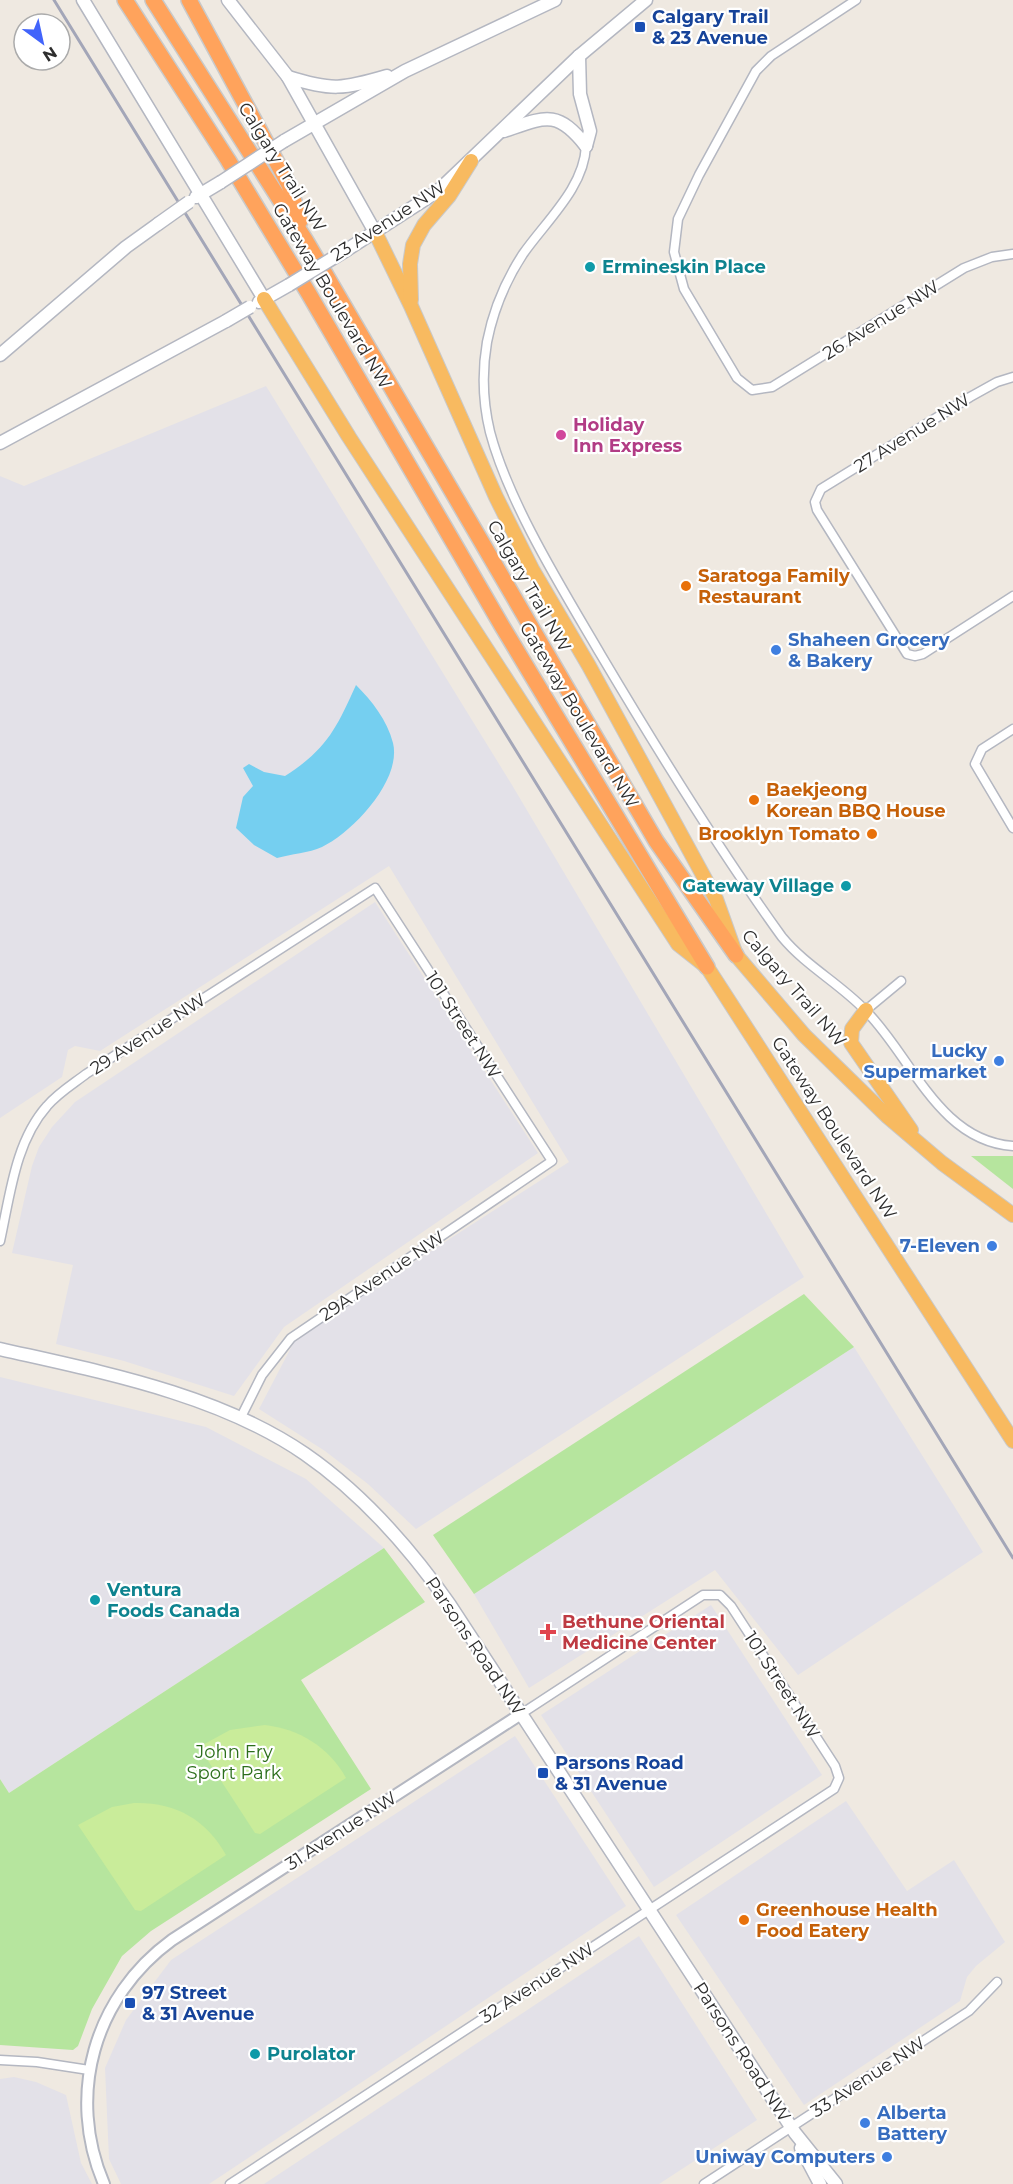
<svg xmlns="http://www.w3.org/2000/svg" width="1013" height="2184" font-family="Montserrat,sans-serif">
  <rect width="100%" height="100%" fill="#efe9e1"/>
  <g fill="#e3e1e8">
    <path d="M266,386L512,785L804,1277L416,1529L368,1484L325,1451L259,1409L296,1338L569,1162L389,866L100,1051L75,1046L68,1050L62,1077L0,1118V476L24,486Z"/>
    <path d="M375,902L538,1153L284,1327L234,1396L124,1361L56,1344L73,1265L12,1253L32,1166L39,1147L52,1127L75,1102Z"/>
    <path d="M854,1347L983,1552L798,1675L715,1570L529,1688L474,1594Z"/>
    <path d="M0,1377L206,1427L306,1479L384,1548L9,1793L0,1779Z"/>
    <path d="M711,1605L822,1775L654,1887L541,1715Z"/>
    <path d="M515,1736L626,1906L209,2184H121L109,2159L105,2068L126,2020L171,1960Z"/>
    <path d="M846,1801L907,1891L954,1860L1005,1942L976,1966L967,1977L960,2001L804,2105L676,1915Z"/>
    <path d="M639,1936L757,2120L659,2184H264Z"/>
    <path d="M14,2077L36,2082L66,2095L81,2163L92,2184H0V2079Z"/>
  </g>
  <g fill="#b6e59e">
    <path d="M971,1156H1013V1189Z"/>
    <path d="M804,1294L854,1347L474,1594L433,1535Z"/>
    <path d="M384,1548L425,1602L301,1680L371,1789L151,1931L122,1956L92,2009L78,2046L73,2050L0,2045V1779L9,1793Z"/>
  </g>
  <g fill="#c9ec9a">
    <path d="M265,1725C299,1729 329,1747 346,1778L260,1834L255,1833L199,1747L230,1730Z"/>
    <path d="M134,1803C175,1802 206,1819 226,1855L141,1911L135,1910L78,1825L112,1807Z"/>
  </g>
  <path fill="#75cff0" d="M356,685C372,701 387,720 393,743C402,780 353,832 322,847C309,853 291,854 277,858L254,845L236,828L243,797L253,786L243,768L249,764L264,772L285,776C327,749 336,729 356,685Z"/>
  <g fill="none" stroke-linecap="round" stroke-linejoin="round">
    <g stroke="#b4b7c1" stroke-width="11">
      <g id="minor">
        <path d="M856,0L771,56L756,71L699,175L678,219L674,252L684,289L737,378L752,390L772,387L964,268L992,257L1013,254"/>
        <path d="M586,146C584,188 546,221 523,254C506,280 493,311 487,342C482,371 483,403 490,432C509,504 563,590 601,655C658,751 717,847 782,937C806,966 839,983 865,1010C911,1055 938,1141 1013,1146"/>
        <path d="M1013,377L997,382L970,397L821,489L815,502L817,510L907,654L915,656L923,654L1013,596"/>
        <path d="M1013,729L982,749L975,764L1013,828"/>
        <path d="M866,1010L901,981"/>
        <path d="M0,1241C10,1196 15,1142 47,1106C58,1093 73,1084 86,1074L375,888L552,1161L291,1338L262,1375L240,1419"/>
        <path d="M0,2060L37,2062L89,2070"/>
        <path d="M230,2184L834,1789L839,1778L835,1766L731,1606L720,1595H703L521,1714"/>
        <path d="M704,2184L969,2011L997,1982"/>
      </g>
    </g>
    <g stroke="#b4b7c1" stroke-width="14">
      <path id="tertiary" d="M104,2184C66,2095 94,1997 172,1940L521,1714"/>
    </g>
    <g stroke="#b4b7c1" stroke-width="15">
      <g id="secondary">
        <path d="M83,0L264,299"/>
        <path d="M228,0L288,77L375,232"/>
        <path d="M579,56L580,94L590,131L586,146"/>
        <path d="M288,77C332,91 343,89 387,76"/>
        <path d="M504,131C545,117 557,109 586,146"/>
        <path d="M284,141L405,71L555,0"/>
        <path d="M196,197L221,182"/>
        <path d="M348,249L438,191L579,56L646,0"/>
        <path d="M259,302L289,285"/>
        <path d="M0,355L126,247L158,224"/>
        <path d="M0,443L226,321"/>
        <path d="M0,1349C101,1372 218,1394 305,1454C363,1494 410,1548 450,1605L795,2133L836,2184"/>
        <path d="M801,2148L820,2184"/>
      </g>
    </g>
    <g stroke="#c9c9c9" stroke-width="16">
      <g id="trunk">
        <path d="M375,232L411,306L496,497L532,569L589,666L716,899L736,955L804,1035L888,1117L942,1163L1013,1215"/>
        <path d="M264,299L349,437L678,944L707,967L1013,1441"/>
        <path d="M411,300L410,264L413,245L424,225L449,196L471,161"/>
        <path d="M866,1010L852,1029L851,1043L911,1130"/>
      </g>
    </g>
    <g stroke="#c9c9c9" stroke-width="18">
      <g id="motorway">
        <path d="M125,0L228,160L309,294L502,626L707,967"/>
        <path d="M153,0L306,241L656,841L736,955"/>
        <path d="M189,0L289,185L300,221"/>
      </g>
    </g>
    <use href="#minor" stroke="#fff" stroke-width="8"/>
    <use href="#tertiary" stroke="#fff" stroke-width="10"/>
    <use href="#secondary" stroke="#fff" stroke-width="12"/>
    <use href="#trunk" stroke="#f8ba60" stroke-width="14"/>
    <use href="#motorway" stroke="#ffa35c" stroke-width="15"/>
    <path stroke="#a3a6b8" stroke-width="3" d="M54,0L1013,1558"/>
    <g stroke="#b4b7c1" stroke-width="15" stroke-linecap="butt">
      <g id="secondary-bridge">
        <path d="M221,182L284,141"/>
        <path d="M158,224L189,202"/>
        <path d="M289,285L348,249"/>
        <path d="M226,321L250,307"/>
      </g>
    </g>
    <use href="#secondary-bridge" stroke="#fff" stroke-width="12"/>
  </g>
  <g fill="#1a4fb4" stroke="#fff" stroke-width="2">
    <rect x="634" y="21" width="12" height="12" rx="3"/>
    <rect x="537" y="1767" width="12" height="12" rx="3"/>
    <rect x="124" y="1997" width="12" height="12" rx="3"/>
  </g>
  <g fill="#0f9aa8" stroke="#fff" stroke-width="2">
    <circle cx="590" cy="267" r="6"/>
    <circle cx="846" cy="886" r="6"/>
    <circle cx="95" cy="1600" r="6"/>
    <circle cx="255" cy="2054" r="6"/>
  </g>
  <circle fill="#d1479c" stroke="#fff" stroke-width="2" cx="561" cy="435" r="6"/>
  <g fill="#e8710a" stroke="#fff" stroke-width="2">
    <circle cx="686" cy="586" r="6"/>
    <circle cx="754" cy="800" r="6"/>
    <circle cx="872" cy="834" r="6"/>
    <circle cx="744" cy="1920" r="6"/>
  </g>
  <g fill="#3f7fe0" stroke="#fff" stroke-width="2">
    <circle cx="776" cy="650" r="6"/>
    <circle cx="999" cy="1061" r="6"/>
    <circle cx="992" cy="1246" r="6"/>
    <circle cx="865" cy="2123" r="6"/>
    <circle cx="887" cy="2157" r="6"/>
  </g>
  <path fill="#e0444e" stroke="#fff" stroke-width="2" d="M545 1623h6v6h6v6h-6v6h-6v-6h-6v-6h6z"/>
  <g text-anchor="middle" dominant-baseline="central" stroke-width="4.5" stroke-linejoin="round" paint-order="stroke">
    <g font-size="18" font-weight="bold" fill="#164399" stroke="#fff" text-anchor="start">
      <text x="652" y="17">Calgary Trail<tspan x="652" dy="21">&amp; 23 Avenue</tspan></text>
      <text x="555" y="1763">Parsons Road<tspan x="555" dy="21">&amp; 31 Avenue</tspan></text>
      <text x="142" y="1993">97 Street<tspan x="142" dy="21">&amp; 31 Avenue</tspan></text>
    </g>
    <g font-size="18" fill="#2e2e2e" stroke="#fff">
      <text transform="translate(282 167) rotate(58)">Calgary Trail NW</text>
      <text transform="translate(388 221) rotate(-33)">23 Avenue NW</text>
      <text transform="translate(332 296) rotate(59)">Gateway Boulevard NW</text>
      <text transform="translate(881 320) rotate(-32)">26 Avenue NW</text>
      <text transform="translate(912 433) rotate(-32)">27 Avenue NW</text>
      <text transform="translate(529 586) rotate(60)">Calgary Trail NW</text>
      <text transform="translate(579 715) rotate(59)">Gateway Boulevard NW</text>
      <text transform="translate(794 988) rotate(49)">Calgary Trail NW</text>
      <text transform="translate(463 1025) rotate(57)">101 Street NW</text>
      <text transform="translate(148 1034) rotate(-33)">29 Avenue NW</text>
      <text transform="translate(834 1128) rotate(57)">Gateway Boulevard NW</text>
      <text transform="translate(382 1276) rotate(-34)">29A Avenue NW</text>
      <text transform="translate(475 1646) rotate(56)">Parsons Road NW</text>
      <text transform="translate(782 1685) rotate(57)">101 Street NW</text>
      <text transform="translate(341 1831) rotate(-33)">31 Avenue NW</text>
      <text transform="translate(537 1983) rotate(-33)">32 Avenue NW</text>
      <text transform="translate(742 2052) rotate(57)">Parsons Road NW</text>
      <text transform="translate(868 2077) rotate(-33)">33 Avenue NW</text>
    </g>
    <g font-size="18" font-weight="bold" fill="#0d838f" stroke="#fff" text-anchor="start">
      <text x="602" y="267">Ermineskin Place</text>
      <text x="834" y="886" text-anchor="end">Gateway Village</text>
      <text x="107" y="1590">Ventura<tspan x="107" dy="21">Foods Canada</tspan></text>
      <text x="267" y="2054">Purolator</text>
    </g>
    <g font-size="18" font-weight="bold" fill="#b23c85" stroke="#fff" text-anchor="start">
      <text x="573" y="425">Holiday<tspan x="573" dy="21">Inn Express</tspan></text>
    </g>
    <g font-size="18" font-weight="bold" fill="#c56008" stroke="#fff" text-anchor="start">
      <text x="698" y="576">Saratoga Family<tspan x="698" dy="21">Restaurant</tspan></text>
      <text x="766" y="790">Baekjeong<tspan x="766" dy="21">Korean BBQ House</tspan></text>
      <text x="860" y="834" text-anchor="end">Brooklyn Tomato</text>
      <text x="756" y="1910">Greenhouse Health<tspan x="756" dy="21">Food Eatery</tspan></text>
    </g>
    <g font-size="18" font-weight="bold" fill="#366cbe" stroke="#fff" text-anchor="end">
      <text x="788" y="640" text-anchor="start">Shaheen Grocery<tspan x="788" dy="21">&amp; Bakery</tspan></text>
      <text x="987" y="1051">Lucky<tspan x="987" dy="21">Supermarket</tspan></text>
      <text x="980" y="1246">7-Eleven</text>
      <text x="877" y="2113" text-anchor="start">Alberta<tspan x="877" dy="21">Battery</tspan></text>
      <text x="875" y="2157">Uniway Computers</text>
    </g>
    <g font-size="18" font-weight="bold" fill="#be3a42" stroke="#fff" text-anchor="start">
      <text x="562" y="1622">Bethune Oriental<tspan x="562" dy="21">Medicine Center</tspan></text>
    </g>
    <g font-size="18" fill="#2c6e1b" stroke="#fff">
      <text x="234" y="1752">John Fry<tspan x="234" dy="21">Sport Park</tspan></text>
    </g>
  </g>
  <g transform="translate(42 42) rotate(147)"><circle r="28" fill="#ffffff" stroke="#ababab" stroke-width="1.5"/>
  <path d="M0-4.5L10 22L0 15L-10 22Z" fill="#4264fb"/>
  <text y="-9" font-size="16" font-weight="bold" text-anchor="middle" fill="#2e2e2e">N</text>
  </g>
</svg>
